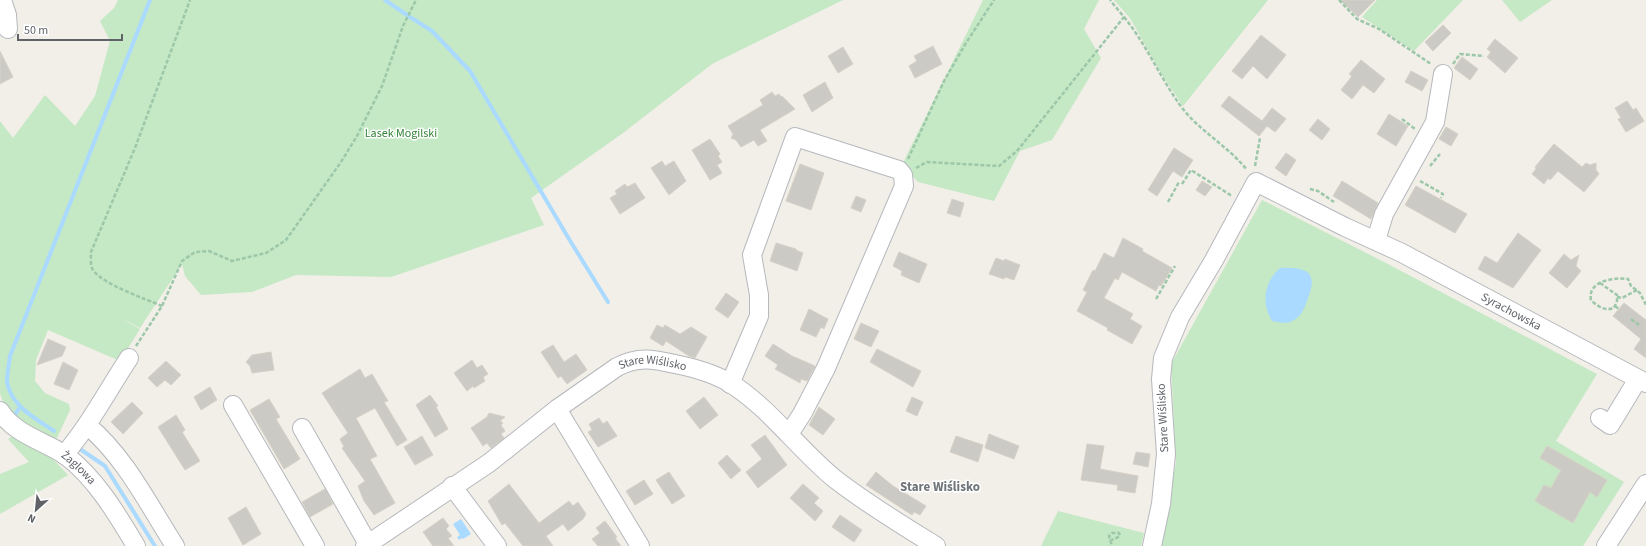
<svg xmlns="http://www.w3.org/2000/svg" width="1646" height="546" font-family="'Source Sans 3',sans-serif">
  <rect width="100%" height="100%" fill="#f1efe8"/>
  <g fill="#c5e8c5">
    <path d="M118,0H843L712,64L623,133L531,198L544,225L391,277L296,275L252,292L201,295L185,276L182,264L140,328L118,317L140,329L120,361L48,330L36,360L35,381L45,393L69,404L70,410L57,438L51,441C28,429 7,420 0,393V121L13,138L45,95L75,126L95,96L110,41L100,21L114,8Z"/>
    <path d="M983,0H1099L1084,29L1101,58L1052,140L1020,151L994,201L918,182L902,165Z"/>
    <path d="M1114,0H1268L1183,106L1161,73L1130,18Z"/>
    <path d="M1377,0H1463L1414,51L1362,17Z"/>
    <path d="M1502,0H1552L1520,22Z"/>
    <path d="M1262,200L1386,263L1597,374L1556,441L1624,482L1583,546H1159L1176,463L1171,364Z"/>
    <path d="M14,435L49,455L68,475L0,514V474L29,462L8,439Z"/>
    <path d="M1058,511L1144,533L1141,546H1041Z"/>
  </g>
  <g fill="#aadaff">
    <path d="M1280,268C1305,267 1319,271 1308,298C1304,309 1302,317 1290,322C1286,324 1277,322 1272,321C1261,303 1264,282 1280,268Z"/>
    <path d="M461,519L471,534L463,539L462,538L459,540L457,537L460,535L453,524Z"/>
  </g>
  <g fill="none" stroke-linecap="round" stroke-linejoin="round">
    <g stroke="#aadaff" stroke-width="4">
      <path d="M385,0L407,15"/>
      <path d="M410,17L432,31L470,71L569,239L608,302"/>
      <path d="M14,416L20,407"/>
      <path d="M54,431C35,418 11,406 7,382C7,374 9,364 10,356L150,0"/>
      <path d="M80,449L105,466L155,546"/>
    </g>
  </g>
  <g fill="#cccac5" stroke="#d6d1c6">
    <path d="M1340,0H1375L1358,17Z"/>
    <path d="M1443,25L1451,33L1433,51L1425,42Z"/>
    <path d="M1261,35L1286,55L1267,79L1253,66L1242,79L1232,71Z"/>
    <path d="M1495,39L1518,58L1505,73L1487,57L1491,52L1487,49Z"/>
    <path d="M933,46L942,64L915,78L909,66L917,61L914,56Z"/>
    <path d="M843,47L853,64L838,73L828,56Z"/>
    <path d="M0,51L13,77L0,84Z"/>
    <path d="M1462,57L1478,69L1470,80L1454,68Z"/>
    <path d="M1361,60L1385,79L1374,93L1363,85L1352,99L1341,90L1352,76L1349,74Z"/>
    <path d="M1411,71L1428,80L1422,91L1405,82Z"/>
    <path d="M825,82L833,98L812,112L803,95Z"/>
    <path d="M772,92L775,96L779,94L781,97L782,96L795,109L760,130L767,141L758,146L754,140L741,147L736,140L731,138L733,134L728,126L763,105L760,100Z"/>
    <path d="M1229,96L1262,121L1272,108L1286,119L1275,132L1267,126L1259,136L1221,106Z"/>
    <path d="M1627,101L1633,110L1636,108L1644,121L1626,132L1618,119L1621,118L1615,108Z"/>
    <path d="M1389,114L1408,126L1396,146L1377,134Z"/>
    <path d="M1318,119L1330,129L1322,140L1309,130Z"/>
    <path d="M1446,127L1458,134L1451,146L1439,139Z"/>
    <path d="M710,139L720,154L718,156L722,162L717,165L722,173L710,180L692,150Z"/>
    <path d="M1554,144L1582,167L1586,163L1590,165L1596,163V170L1599,174L1584,192L1558,171L1550,180L1548,178L1544,184L1532,174L1536,169L1535,167Z"/>
    <path d="M1174,148L1193,160L1182,177L1173,171L1157,196L1148,190Z"/>
    <path d="M1286,153L1296,160L1286,176L1275,168Z"/>
    <path d="M662,161L665,166L674,161L686,181L669,195L651,168Z"/>
    <path d="M800,164L824,173L811,210L786,201Z"/>
    <path d="M1202,181L1212,187L1205,196L1196,190Z"/>
    <path d="M1342,181L1378,203L1371,219L1333,196Z"/>
    <path d="M635,183L645,198L620,214L610,198L617,194L615,191L625,184L627,187Z"/>
    <path d="M1416,186L1467,214L1455,233L1405,205Z"/>
    <path d="M856,196L866,200L861,212L851,208Z"/>
    <path d="M952,199L964,203L960,217L947,213Z"/>
    <path d="M1518,233L1541,250L1513,288L1478,269L1485,256L1497,263Z"/>
    <path d="M1123,238L1143,249L1142,251L1172,268L1161,286L1159,285L1156,291L1122,272L1118,280L1115,278L1104,298L1133,314L1130,319L1142,326L1132,344L1107,330L1108,328L1077,311L1087,292L1083,290L1093,270L1095,271L1104,253L1114,258Z"/>
    <path d="M776,243L796,249V250L803,253L797,271L770,261Z"/>
    <path d="M899,252L927,264L919,283L901,275L902,271L893,266Z"/>
    <path d="M1564,254L1571,260L1579,255L1576,266L1581,271L1567,288L1549,273Z"/>
    <path d="M996,258L1004,261L1005,259L1020,265L1014,280L1005,277L1004,279L989,274Z"/>
    <path d="M726,293L739,302L728,318L715,309Z"/>
    <path d="M1624,303L1646,320V358L1634,349L1641,339L1613,316Z"/>
    <path d="M809,309L828,319L824,329L821,327L816,337L800,330Z"/>
    <path d="M861,323L879,331L871,347L854,339Z"/>
    <path d="M657,325L663,328L665,325L680,334L691,327L707,337L695,358L689,356L666,341L663,346L650,338Z"/>
    <path d="M48,339L66,347L62,356L37,365Z"/>
    <path d="M773,344L792,356L815,366L807,381L801,379L800,383L775,369L778,365L765,356Z"/>
    <path d="M553,345L564,362L576,354L587,370L567,384L561,376L558,378L541,352Z"/>
    <path d="M877,349L921,371L913,387L870,362Z"/>
    <path d="M271,352L274,370L252,373L250,366L246,362L252,355Z"/>
    <path d="M472,360L477,368L482,365L488,374L483,377L485,381L474,388L473,386L467,391L454,373Z"/>
    <path d="M166,361L181,375L171,385L165,380L157,387L148,378Z"/>
    <path d="M63,362L78,370L69,390L54,384Z"/>
    <path d="M360,369L365,378L372,374L388,401L384,402L407,440L397,446L375,408L356,418L377,456L370,459L395,503L374,515L364,501L358,486L365,481L342,448L344,447L340,439L348,433L322,393Z"/>
    <path d="M210,387L217,400L201,410L194,397Z"/>
    <path d="M430,395L438,406L436,407L448,429L435,437L416,405Z"/>
    <path d="M704,397L718,415L700,429L686,411Z"/>
    <path d="M912,397L923,402L917,416L906,411Z"/>
    <path d="M269,399L280,417L276,419L300,459L284,469L250,410Z"/>
    <path d="M132,402L143,413L123,434L111,422Z"/>
    <path d="M819,407L835,419L823,435L809,425Z"/>
    <path d="M489,413L505,417L500,421L503,423L501,425L505,431L501,434L504,438L491,448L487,443L483,446L471,428L487,417Z"/>
    <path d="M176,415L185,430L182,432L200,461L185,470L158,427Z"/>
    <path d="M599,418L603,424L607,421L617,436L598,447L588,432L592,430L589,424Z"/>
    <path d="M989,434L1019,446L1014,459L985,448Z"/>
    <path d="M765,435L787,465L758,488L746,472L762,459L751,445Z"/>
    <path d="M422,436L433,455L415,465L404,447Z"/>
    <path d="M956,436L983,445L978,462L950,452Z"/>
    <path d="M1087,444L1104,446L1100,469L1138,476L1135,493L1117,490L1118,485L1081,480Z"/>
    <path d="M1547,446L1607,480L1597,497L1590,492L1573,523L1535,501L1544,485L1551,488L1561,470L1540,458Z"/>
    <path d="M1136,452L1150,454L1148,467L1133,464Z"/>
    <path d="M727,455L741,470L731,479L718,463Z"/>
    <path d="M669,472L685,496L672,504L656,480Z"/>
    <path d="M876,472L893,486L926,506L920,515L914,512L912,515L866,485Z"/>
    <path d="M644,480L653,494L635,505L626,491Z"/>
    <path d="M509,484L539,523L569,501L573,506L578,502L586,514L583,519L568,531L563,524L546,536L553,546H523L505,523L502,525L488,501Z"/>
    <path d="M803,484L819,498L814,503L823,511L815,521L790,498Z"/>
    <path d="M325,489L333,504L310,517L302,502Z"/>
    <path d="M246,507L261,534L243,545L228,518Z"/>
    <path d="M840,515L862,530L854,542L832,527Z"/>
    <path d="M443,518L449,526L446,529L452,536L448,538L454,546H433L423,532Z"/>
    <path d="M605,521L617,537L615,538L621,546H598L592,539L600,533L596,528Z"/>
  </g>
  <g fill="none" stroke-linecap="round" stroke-linejoin="round">
    <g stroke="#b5b8bc" stroke-width="20">
      <g id="minor">
        <path d="M2,0L7,15L8,29"/>
        <path d="M1376,240L1384,214L1435,122L1443,74"/>
        <path d="M730,384L759,316V295L752,255L795,137L899,170L903,175L904,186L826,368L802,414L789,434"/>
        <path d="M233,405L315,546"/>
        <path d="M557,409L640,546"/>
        <path id="s1" d="M0,411C14,434 44,441 65,455C95,477 117,514 136,546"/>
        <path d="M1600,418L1610,425L1638,379"/>
        <path d="M87,425C126,458 148,504 175,546"/>
        <path d="M302,428L368,544"/>
        <path d="M64,455C89,426 108,390 129,358"/>
        <path d="M452,486L497,546"/>
        <path id="s2" d="M365,546L489,463L557,409L617,367C638,356 653,359 675,364C695,368 713,373 730,383C770,408 799,450 835,479C867,504 902,525 936,546"/>
        <path id="s3" d="M1152,546L1161,504L1166,454L1161,379L1163,358L1180,317L1214,260L1256,182L1345,227L1402,253L1646,383"/>
        <path d="M1606,546L1646,484"/>
      </g>
    </g>
    <g stroke="#9cc7a9" stroke-width="2.5" stroke-dasharray="4 2" stroke-linecap="butt">
      <path d="M1339,0L1357,19L1379,29L1431,64"/>
      <path d="M1124,17C1147,45 1161,80 1183,109C1201,132 1229,147 1247,170"/>
      <path d="M1453,64L1460,54L1484,56"/>
      <path d="M1402,119L1415,129"/>
      <path d="M908,159L944,81L966,43L994,0"/>
      <path d="M1255,166L1260,138"/>
      <path d="M1430,166L1440,154"/>
      <path d="M916,168L927,162L999,166L1017,151L1124,17L1110,0"/>
      <path d="M1420,181L1443,194L1441,198"/>
      <path d="M1182,184L1191,170L1232,196"/>
      <path d="M1310,189L1318,191L1334,202"/>
      <path d="M1168,202L1179,182"/>
      <path d="M1600,283L1617,295V301L1614,308C1605,311 1598,307 1591,300C1587,281 1614,277 1628,279L1631,286L1640,293L1646,305"/>
      <path d="M1617,297L1622,298L1637,290"/>
      <path d="M1156,299L1175,266"/>
      <path d="M162,306C146,299 102,284 93,270C90,266 91,257 91,252L135,148L190,0"/>
      <path d="M1615,306L1619,309"/>
      <path d="M1631,319L1639,325"/>
      <path d="M136,346L162,306L182,261L195,252L209,251L232,261L266,253L286,240L341,162L357,136L382,86L403,26L416,0"/>
      <path d="M1110,541L1120,536L1119,533H1112L1109,536L1112,546"/>
    </g>
    <use href="#minor" stroke="#fff" stroke-width="18"/>
  </g>
  <g text-anchor="middle" dominant-baseline="central" stroke-width="3" stroke-linejoin="round" paint-order="stroke">
    <g font-size="12" fill="#348238" stroke="#fff">
      <text x="401" y="133">Lasek Mogilski</text>
    </g>
    <g font-size="12" fill="#5f6368" stroke="#fff">
      <text stroke="none"><textPath href="#s3" startOffset="675">Syrachowska</textPath></text>
      <text stroke="none"><textPath href="#s2" startOffset="346">Stare Wiślisko</textPath></text>
      <text transform="translate(1163 418) rotate(-93)">Stare Wiślisko</text>
      <text stroke="none"><textPath href="#s1" startOffset="98">Żaglowa</textPath></text>
    </g>
    <g font-size="13" font-weight="bold" fill="#70757a" stroke="#fff">
      <text x="940" y="487">Stare Wiślisko</text>
    </g>
  </g>
  <g transform="translate(36 510) rotate(207)" stroke="#ffffff" stroke-width="3" paint-order="stroke">
  <path d="M0-3L7 15L0 10L-7 15Z" fill="#5f6368"/>
  <text y="-6" font-size="11" font-weight="bold" text-anchor="middle" fill="#5f6368">N</text>
  </g>
  <path d="M18 34v6h104v-6" fill="none" stroke="#5f6368" stroke-width="2"/>
  <text x="24" y="34" font-size="12" fill="#5f6368" stroke="#ffffff" stroke-width="3" paint-order="stroke">50 m</text>
</svg>
